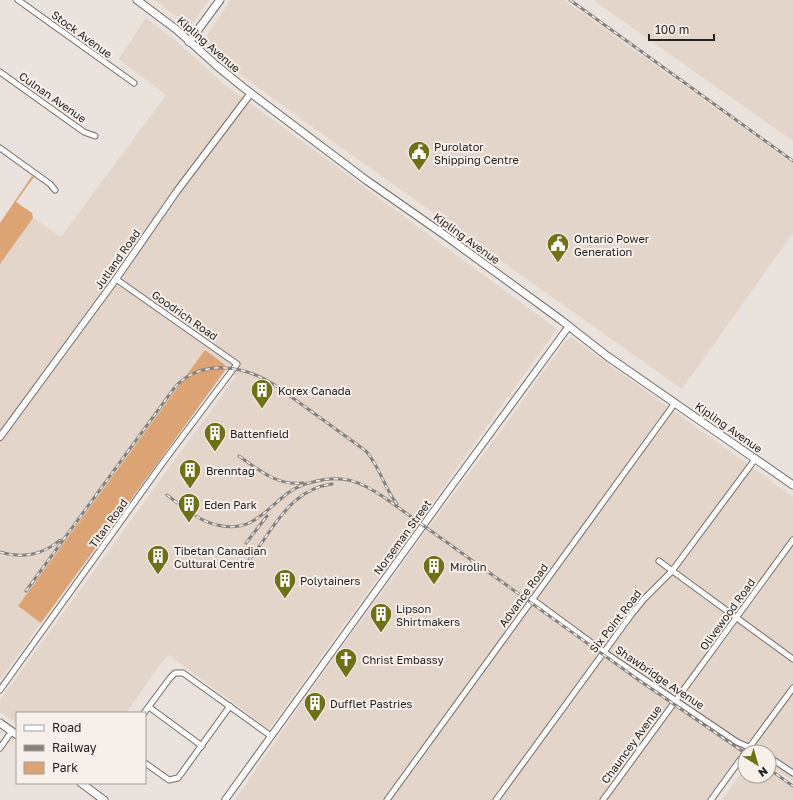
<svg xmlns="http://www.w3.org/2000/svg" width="793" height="800" font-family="'Golos Text',sans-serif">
  <rect width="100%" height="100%" fill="#eae2dc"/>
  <g fill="#e3d5c9">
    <path d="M155,0H209L190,27Z"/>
    <path d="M231,0H564L793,164V233L682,389L304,121L223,62L203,41Z"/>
    <path d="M593,0H793V141Z"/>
    <path d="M146,18L175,40L224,84L557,329L269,729L169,655L161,663L126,713H17V724L0,712V700L236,376L224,364L18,606L41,623L0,680V264L33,218L61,237L166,95L119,59Z"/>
    <path d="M571,337L793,497V781L769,765V752H745V754L740,753L706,800H235L300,705L426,531L497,436L563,344Z"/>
    <path d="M745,768V776H769V772L793,788V800H722Z"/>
  </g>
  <g fill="#dca475">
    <path d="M32,176L34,177L16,202L32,213L33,218L0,264V223Z"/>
    <path d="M205,350L224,364L226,368L224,372L41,623L18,606Z"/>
  </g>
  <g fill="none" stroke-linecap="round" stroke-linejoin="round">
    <g stroke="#746d67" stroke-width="7">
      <g id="minor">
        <path d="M18,0L134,83"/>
        <path d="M0,72L84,132L95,136"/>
        <path d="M0,148L50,184L55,190"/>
        <path d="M659,561L793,659"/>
        <path d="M532,599L604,652L675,700L737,742L760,752"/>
        <path d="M0,690L164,461L237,364L116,279"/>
        <path d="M149,707L202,746"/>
        <path d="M144,713L170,678L175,673H183L271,736"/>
        <path d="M0,748L12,731"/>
        <path d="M746,752L793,688"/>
        <path d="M769,757L793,773"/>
        <path d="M145,763L169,780L178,778L230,706"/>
        <path d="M387,800L675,403"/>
        <path d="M496,800L631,615L644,599L672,571L756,458"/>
        <path d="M603,800L793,540"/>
        <path d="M711,800L745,753"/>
      </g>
    </g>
    <g stroke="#746d67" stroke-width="8">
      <g id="tertiary">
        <path d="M0,437L116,279L177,191L251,93"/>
        <path d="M225,800L443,498L569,326"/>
      </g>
    </g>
    <g stroke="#746d67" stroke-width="9">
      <g id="secondary">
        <path d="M137,0L177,30L217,66L244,88L366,180L446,236L561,320L607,356L793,485"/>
        <path d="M189,42L220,0"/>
        <path d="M0,723L17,735"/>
        <path d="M81,783L104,800"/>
      </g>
    </g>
    <use href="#minor" stroke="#fff" stroke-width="5"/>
    <use href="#tertiary" stroke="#fff" stroke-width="6"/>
    <use href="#secondary" stroke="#fff" stroke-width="7"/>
    <g stroke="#86817d" stroke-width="3">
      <g id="rail">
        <path d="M570,0L793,161"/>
        <path d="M239,456C259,470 277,486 303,483"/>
        <path d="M167,495C182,506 198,521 217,525C252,533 264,511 288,493C296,487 304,484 313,482C343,474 360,481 385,498L640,681L745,753"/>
        <path d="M246,543L267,516"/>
        <path d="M0,552C21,559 43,555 60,540"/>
        <path d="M244,567C252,556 260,546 267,535C284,510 301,488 332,484"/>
        <path d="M26,591L175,387C203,357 248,366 279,388L366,451C380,467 384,488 397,504"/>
        <path d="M769,769L793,786"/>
      </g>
    </g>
    <use href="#rail" stroke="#f7efe9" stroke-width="1.5" stroke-dasharray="4.5" stroke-linecap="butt"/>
  </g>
  <defs>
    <g id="civic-pin" transform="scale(1.15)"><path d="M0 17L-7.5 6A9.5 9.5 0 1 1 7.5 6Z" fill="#6e7116" stroke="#f7efe9"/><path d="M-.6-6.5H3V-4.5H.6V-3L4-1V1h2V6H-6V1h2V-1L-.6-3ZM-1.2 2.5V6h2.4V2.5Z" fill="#fff"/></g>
    <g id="building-pin" transform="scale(1.15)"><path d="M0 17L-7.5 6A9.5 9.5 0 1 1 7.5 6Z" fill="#6e7116" stroke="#f7efe9"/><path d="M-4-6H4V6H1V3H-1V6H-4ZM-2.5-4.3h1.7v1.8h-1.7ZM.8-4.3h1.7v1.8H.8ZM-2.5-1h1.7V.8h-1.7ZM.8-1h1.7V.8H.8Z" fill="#fff"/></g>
    <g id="church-pin" transform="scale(1.15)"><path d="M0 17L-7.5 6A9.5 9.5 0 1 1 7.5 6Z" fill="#6e7116" stroke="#f7efe9"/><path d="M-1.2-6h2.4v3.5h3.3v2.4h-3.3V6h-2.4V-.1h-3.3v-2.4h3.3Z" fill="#fff"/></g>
  </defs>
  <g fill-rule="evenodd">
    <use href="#civic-pin" x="419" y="152"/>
    <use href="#civic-pin" x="558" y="244"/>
    <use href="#building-pin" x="262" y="390"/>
    <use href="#building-pin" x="215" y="433"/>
    <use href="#building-pin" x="190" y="470"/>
    <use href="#building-pin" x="189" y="504"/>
    <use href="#building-pin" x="158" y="556"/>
    <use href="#building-pin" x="434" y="566"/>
    <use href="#building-pin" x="285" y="580"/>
    <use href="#building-pin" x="381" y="614"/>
    <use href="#church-pin" x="346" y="659"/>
    <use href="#building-pin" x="315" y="703"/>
  </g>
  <g text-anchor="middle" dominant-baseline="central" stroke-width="4" stroke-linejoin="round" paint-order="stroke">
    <g font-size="11" fill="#252220" stroke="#f7efe9">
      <text transform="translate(82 34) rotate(36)">Stock Avenue</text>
      <text transform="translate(209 44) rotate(41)">Kipling Avenue</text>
      <text transform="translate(53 97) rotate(35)">Culnan Avenue</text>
      <text transform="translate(467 238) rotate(36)">Kipling Avenue</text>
      <text transform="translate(117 259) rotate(-55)">Jutland Road</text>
      <text transform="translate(185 315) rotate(35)">Goodrich Road</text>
      <text transform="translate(729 427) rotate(35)">Kipling Avenue</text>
      <text transform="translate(108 523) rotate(-54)">Titan Road</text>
      <text transform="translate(402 537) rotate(-54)">Norseman Street</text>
      <text transform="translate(523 595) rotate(-54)">Advance Road</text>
      <text transform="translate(727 614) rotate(-54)">Olivewood Road</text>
      <text transform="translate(615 621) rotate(-52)">Six Point Road</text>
      <text transform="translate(660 677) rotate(34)">Shawbridge Avenue</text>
      <text transform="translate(631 744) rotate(-54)">Chauncey Avenue</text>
    </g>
    <g font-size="11" fill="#252220" stroke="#f7efe9" text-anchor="start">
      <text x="434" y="146">Purolator<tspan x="434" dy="13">Shipping Centre</tspan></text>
      <text x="574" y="238">Ontario Power<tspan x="574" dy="13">Generation</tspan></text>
      <text x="278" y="390">Korex Canada</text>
      <text x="230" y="433">Battenfield</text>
      <text x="206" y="470">Brenntag</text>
      <text x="204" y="504">Eden Park</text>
      <text x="174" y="550">Tibetan Canadian<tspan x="174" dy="13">Cultural Centre</tspan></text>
      <text x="450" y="566">Mirolin</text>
      <text x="300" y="580">Polytainers</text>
      <text x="396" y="608">Lipson<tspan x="396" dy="13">Shirtmakers</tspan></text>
      <text x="362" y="659">Christ Embassy</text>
      <text x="330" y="703">Dufflet Pastries</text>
    </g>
  </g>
  <rect x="16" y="712" width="130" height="72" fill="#f7efe9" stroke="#a39d99"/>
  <rect x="24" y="725" width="20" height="6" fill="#ffffff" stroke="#a39d99"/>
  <text x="52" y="732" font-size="12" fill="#252220">Road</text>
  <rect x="24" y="745" width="20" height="6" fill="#86817d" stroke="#a39d99"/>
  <text x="52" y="752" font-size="12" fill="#252220">Railway</text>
  <rect x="24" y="762" width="20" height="12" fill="#dca475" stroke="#a39d99"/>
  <text x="52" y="772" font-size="12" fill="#252220">Park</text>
  <g transform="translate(757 764) rotate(143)"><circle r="19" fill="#f7efe9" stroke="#a39d99"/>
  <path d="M0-3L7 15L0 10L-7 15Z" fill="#6e7116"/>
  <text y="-6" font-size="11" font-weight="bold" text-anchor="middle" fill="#252220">N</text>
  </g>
  <path d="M649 34v6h65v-6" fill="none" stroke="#252220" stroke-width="2"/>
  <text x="655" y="34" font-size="12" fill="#252220" stroke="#f7efe9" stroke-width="3" paint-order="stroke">100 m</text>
</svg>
